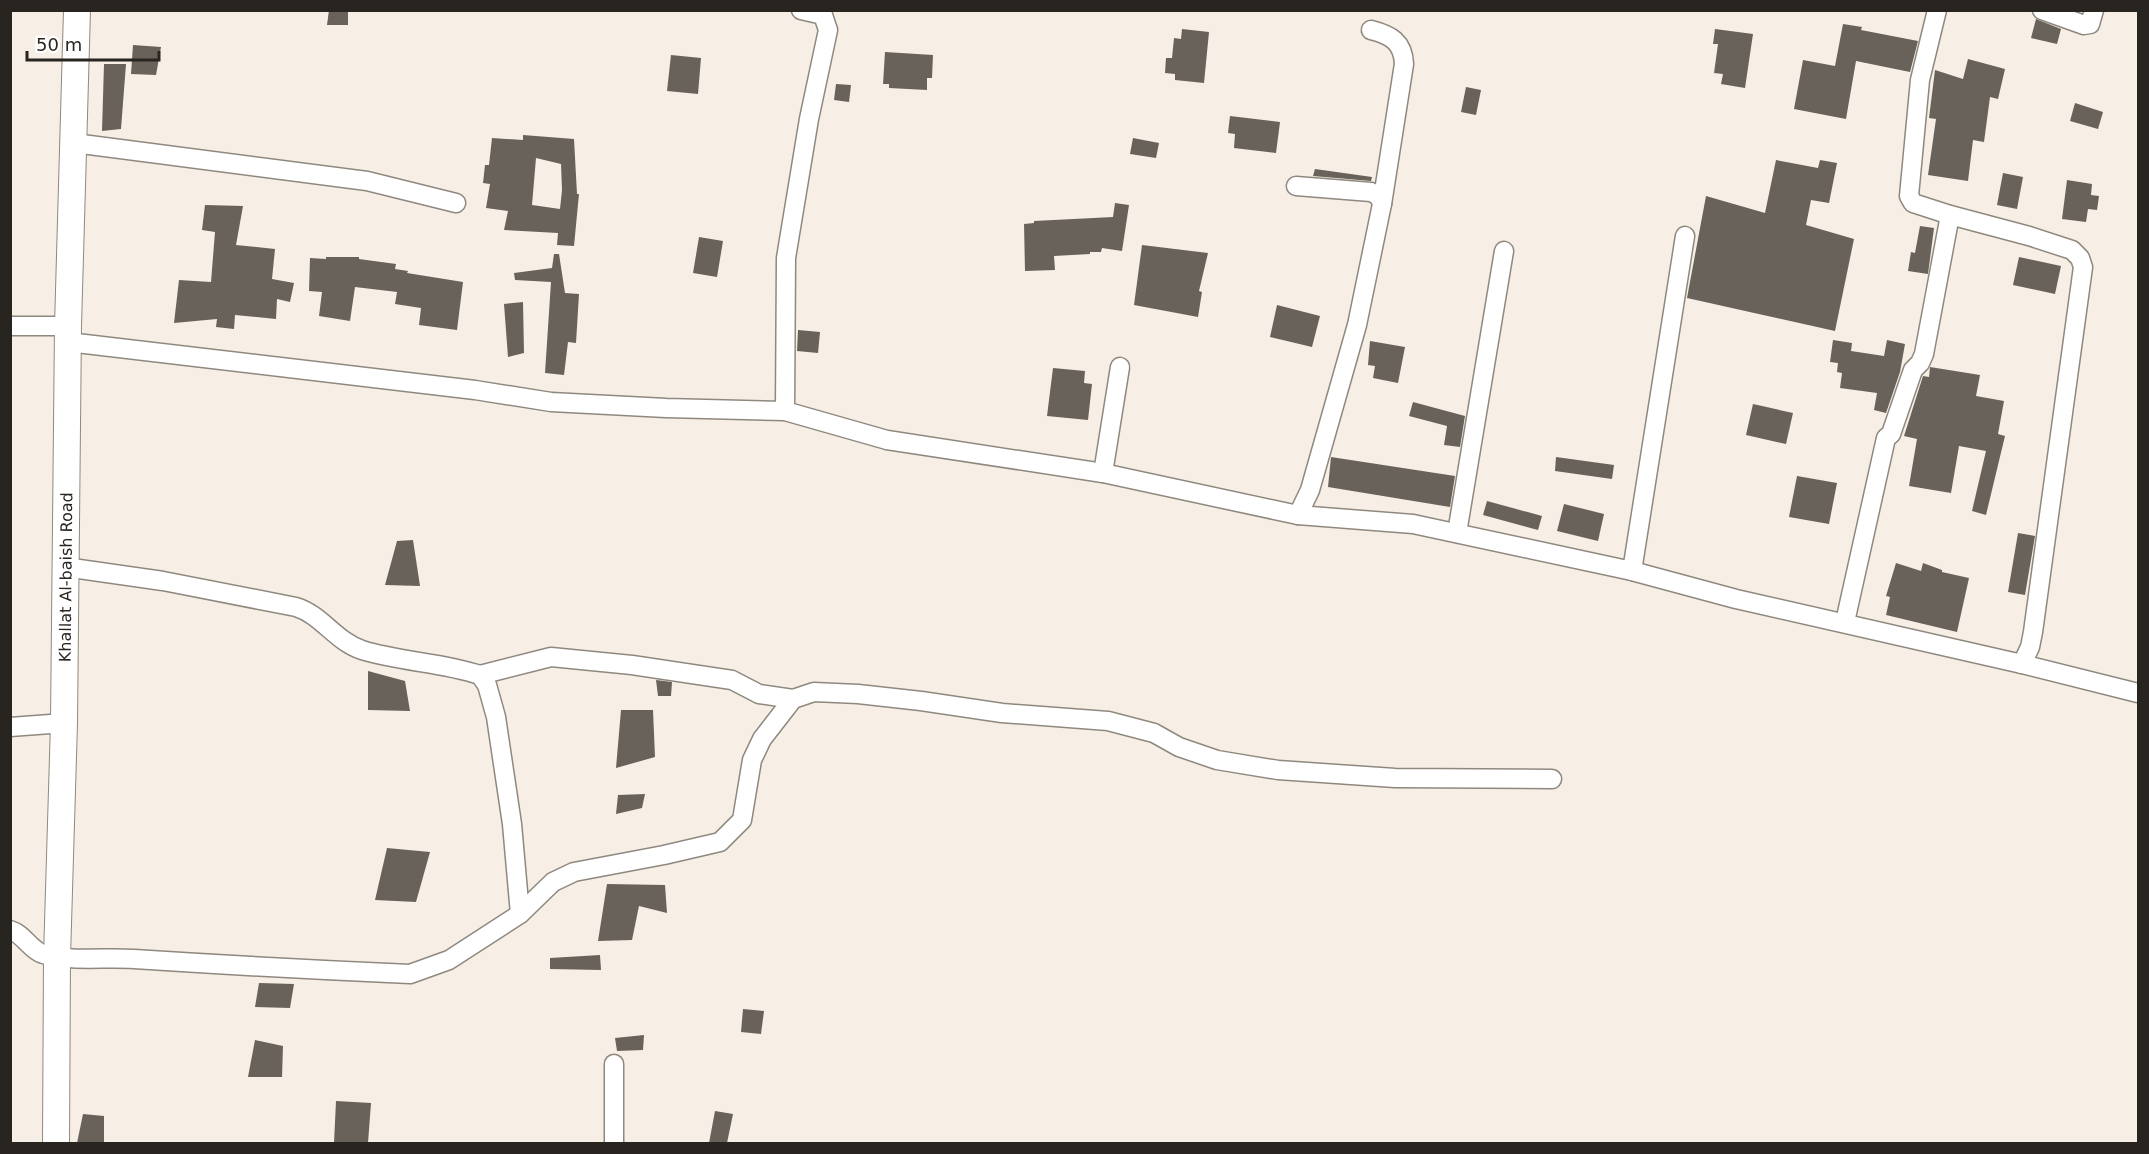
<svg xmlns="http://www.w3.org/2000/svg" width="2149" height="1154" font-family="'DejaVu Sans',sans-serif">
  <rect width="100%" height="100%" fill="#f7efe5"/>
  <g fill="#69625a" fill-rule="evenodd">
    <path d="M329,10H348V25H327Z"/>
    <path d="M2036,19L2061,29L2057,44L2031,38Z"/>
    <path d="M1843,24L1862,27L1861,30L1918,41L1910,72L1856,61L1846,119L1794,109L1803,60L1835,66Z"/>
    <path d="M1182,29L1209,32L1204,83L1175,80V74L1165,73L1166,58H1172L1174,38L1181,39Z"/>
    <path d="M1715,29L1753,34L1745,88L1721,84L1723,74L1714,73L1718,44H1713Z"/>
    <path d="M133,45L161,47L156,75L131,74Z"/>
    <path d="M885,52L933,55L932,78H927V90L889,88V84H883Z"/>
    <path d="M671,55L701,58L698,94L667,91Z"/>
    <path d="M1968,59L2005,69L1998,99L1990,97L1984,142L1973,140L1968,181L1928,175L1936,119L1929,118L1935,70L1963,79Z"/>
    <path d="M104,64H126L121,129L102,131Z"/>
    <path d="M836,84L851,85L849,102L834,100Z"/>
    <path d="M1466,87L1481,90L1476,115L1461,112Z"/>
    <path d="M2075,103L2103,112L2098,129L2070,121Z"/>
    <path d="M1230,116L1280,122L1276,153L1234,148L1235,134L1228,133Z"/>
    <path d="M523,135L574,139L577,194H579L574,246L557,245L558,233L504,230L508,211L486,208L490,184L483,183L485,165H489L492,138L523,140ZM536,158L561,164L562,190L560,209L532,205Z"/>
    <path d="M1133,138L1159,143L1156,158L1130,154Z"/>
    <path d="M1776,160L1818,168L1820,160L1837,163L1829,203L1811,200L1806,225L1854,239L1835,331L1687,298L1706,196L1765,213Z"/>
    <path d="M1315,169L1372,177L1371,181L1313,176Z"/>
    <path d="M2003,173L2023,177L2017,209L1997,205Z"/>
    <path d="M2067,180L2092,184L2091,195L2099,196L2097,210L2088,209L2086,222L2062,219Z"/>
    <path d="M1115,203L1129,205L1122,251L1102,248L1101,252H1090V254L1054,256L1055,270L1025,271L1024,224L1034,223V221L1113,217Z"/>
    <path d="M205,205L243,206L236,245L275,249L272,279L294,283L290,302L277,299L276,319L235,315L234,329L216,327L217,319L174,323L179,280L211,282L215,232L202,230Z"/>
    <path d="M1920,226L1934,228L1928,274L1908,271L1911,252L1915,253Z"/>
    <path d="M699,237L723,241L717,277L693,273Z"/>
    <path d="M1142,245L1208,253L1199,291L1202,292L1198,317L1134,305Z"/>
    <path d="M554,254H559L565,293L579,294L576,343L568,342L564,375L545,373L551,282L515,280L514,273L552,268Z"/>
    <path d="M326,257H359V259L396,264L395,269L408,271L407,273L463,282L457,330L419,325L421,308L395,304L397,292L355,287L350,321L319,316L322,292L309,291L310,258L326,259Z"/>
    <path d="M2019,257L2061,266L2055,294L2013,285Z"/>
    <path d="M523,302L524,353L508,357L504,304Z"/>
    <path d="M1277,305L1320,316L1312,347L1270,337Z"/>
    <path d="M798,330L820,332L818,353L797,351Z"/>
    <path d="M1833,340L1852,343L1851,351L1884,356L1887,340L1905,344L1900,372L1886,413L1874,410L1877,393L1840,388L1842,373L1837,372L1838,363L1830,362Z"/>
    <path d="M1370,341L1405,347L1398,383L1373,378L1375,366L1368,365Z"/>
    <path d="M1930,367L1980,375L1976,396L2004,401L1998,434L2005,436L1986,515L1972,511L1986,451L1959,446L1951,493L1909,486L1917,439L1904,436L1923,376L1929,377Z"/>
    <path d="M1053,368L1085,371L1084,383L1092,384L1088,420L1047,416Z"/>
    <path d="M1413,402L1465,416L1460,447L1444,445L1447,426L1409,416Z"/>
    <path d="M1753,404L1793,413L1786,444L1746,435Z"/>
    <path d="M1331,457L1455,476L1450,507L1328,487Z"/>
    <path d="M1556,457L1614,465L1612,479L1555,471Z"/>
    <path d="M1797,476L1837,483L1829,524L1789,517Z"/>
    <path d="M1487,501L1542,516L1538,530L1483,515Z"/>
    <path d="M1564,504L1604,514L1598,541L1557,531Z"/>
    <path d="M2018,533L2035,536L2025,595L2008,592Z"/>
    <path d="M413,540L420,586L385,585L397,541Z"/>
    <path d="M1896,563L1921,571L1923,563L1942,570V572L1969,578L1957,632L1886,615L1890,597L1886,596Z"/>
    <path d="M368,671L405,681L410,711L368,710Z"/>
    <path d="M656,680L672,682L671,696H658Z"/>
    <path d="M621,710H653L655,757L616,768Z"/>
    <path d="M645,794L642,808L616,814L618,795Z"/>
    <path d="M387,848L430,852L416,902L375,900Z"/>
    <path d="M607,884L665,885L667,913L639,906L632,940L598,941Z"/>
    <path d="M600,955L601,970L550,969V958Z"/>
    <path d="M259,983L294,984L290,1008L255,1007Z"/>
    <path d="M743,1009L764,1011L761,1034L741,1032Z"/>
    <path d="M644,1035L643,1050L617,1051L615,1038Z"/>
    <path d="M255,1040L283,1046L282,1077H248Z"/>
    <path d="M336,1101L371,1103L368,1143H334Z"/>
    <path d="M715,1111L733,1114L727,1143H709Z"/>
    <path d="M83,1114L104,1116V1143H77Z"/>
  </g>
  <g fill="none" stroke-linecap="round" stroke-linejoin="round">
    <g stroke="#8f887f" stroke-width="21">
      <g id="street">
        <path d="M1937,10L1920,80L1909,196L1913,203L1950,215L2029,236L2072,250L2080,258L2083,267L2033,632L2030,647L2022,664"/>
        <path d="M2042,10L2084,25L2090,24L2094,10"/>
        <path d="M1371,30C1391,35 1403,42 1404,64L1382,204"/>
        <path d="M74,143L367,181L456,203"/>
        <path d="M1296,186L1371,192L1379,196L1382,204L1357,325L1310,490L1298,515"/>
        <path d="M10,326H68"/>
        <path d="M68,342L475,390L551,402L666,408L785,411L887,440L1103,473L1298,515L1413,524L1632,571L1736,599L2022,664L2138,693"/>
        <path d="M785,411L786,258L809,119L828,30L823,15L801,10"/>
        <path d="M1103,473L1120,367"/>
        <path d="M1457,533L1504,251"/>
        <path d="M65,567L163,581L296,607C322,615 335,641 362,650C400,662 442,662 480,675L487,685L496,717L512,824L520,914"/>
        <path d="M1632,571L1685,236"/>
        <path d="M1845,622L1886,438L1891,434L1913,370L1920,363L1924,354L1950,215"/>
        <path d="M480,675L551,657L632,665L732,680L759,694L793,699"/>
        <path d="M10,727L64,723"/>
        <path d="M10,930C24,934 30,950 43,954C72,962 105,957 134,959C226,965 318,970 410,974L449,960L520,914L553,882L574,872L664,855L720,842L742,820L752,760L762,739L793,699L814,692L858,694L921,701L1002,713L1108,721L1154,733L1179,747L1217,760L1278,770L1395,778L1552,779"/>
        <path d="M614,1144V1064"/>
      </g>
    </g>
    <g stroke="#8f887f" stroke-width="28">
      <g id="secondary">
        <path id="s1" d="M56,1144L57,957L64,723L68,326L77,10"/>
      </g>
    </g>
    <use href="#street" stroke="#fff" stroke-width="18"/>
    <use href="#secondary" stroke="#fff" stroke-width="26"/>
  </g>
  <g text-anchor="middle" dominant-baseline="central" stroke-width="6" stroke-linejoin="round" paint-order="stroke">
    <g font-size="16" fill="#282521" stroke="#fff">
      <text stroke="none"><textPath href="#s1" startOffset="567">Khallat Al-baish Road</textPath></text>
    </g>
  </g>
  <rect width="2149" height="1154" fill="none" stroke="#282521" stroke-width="24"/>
  <path d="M27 51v9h132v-9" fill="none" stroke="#282521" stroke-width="3"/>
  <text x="36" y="51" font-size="18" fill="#282521" stroke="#ffffff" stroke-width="4.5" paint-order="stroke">50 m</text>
</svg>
